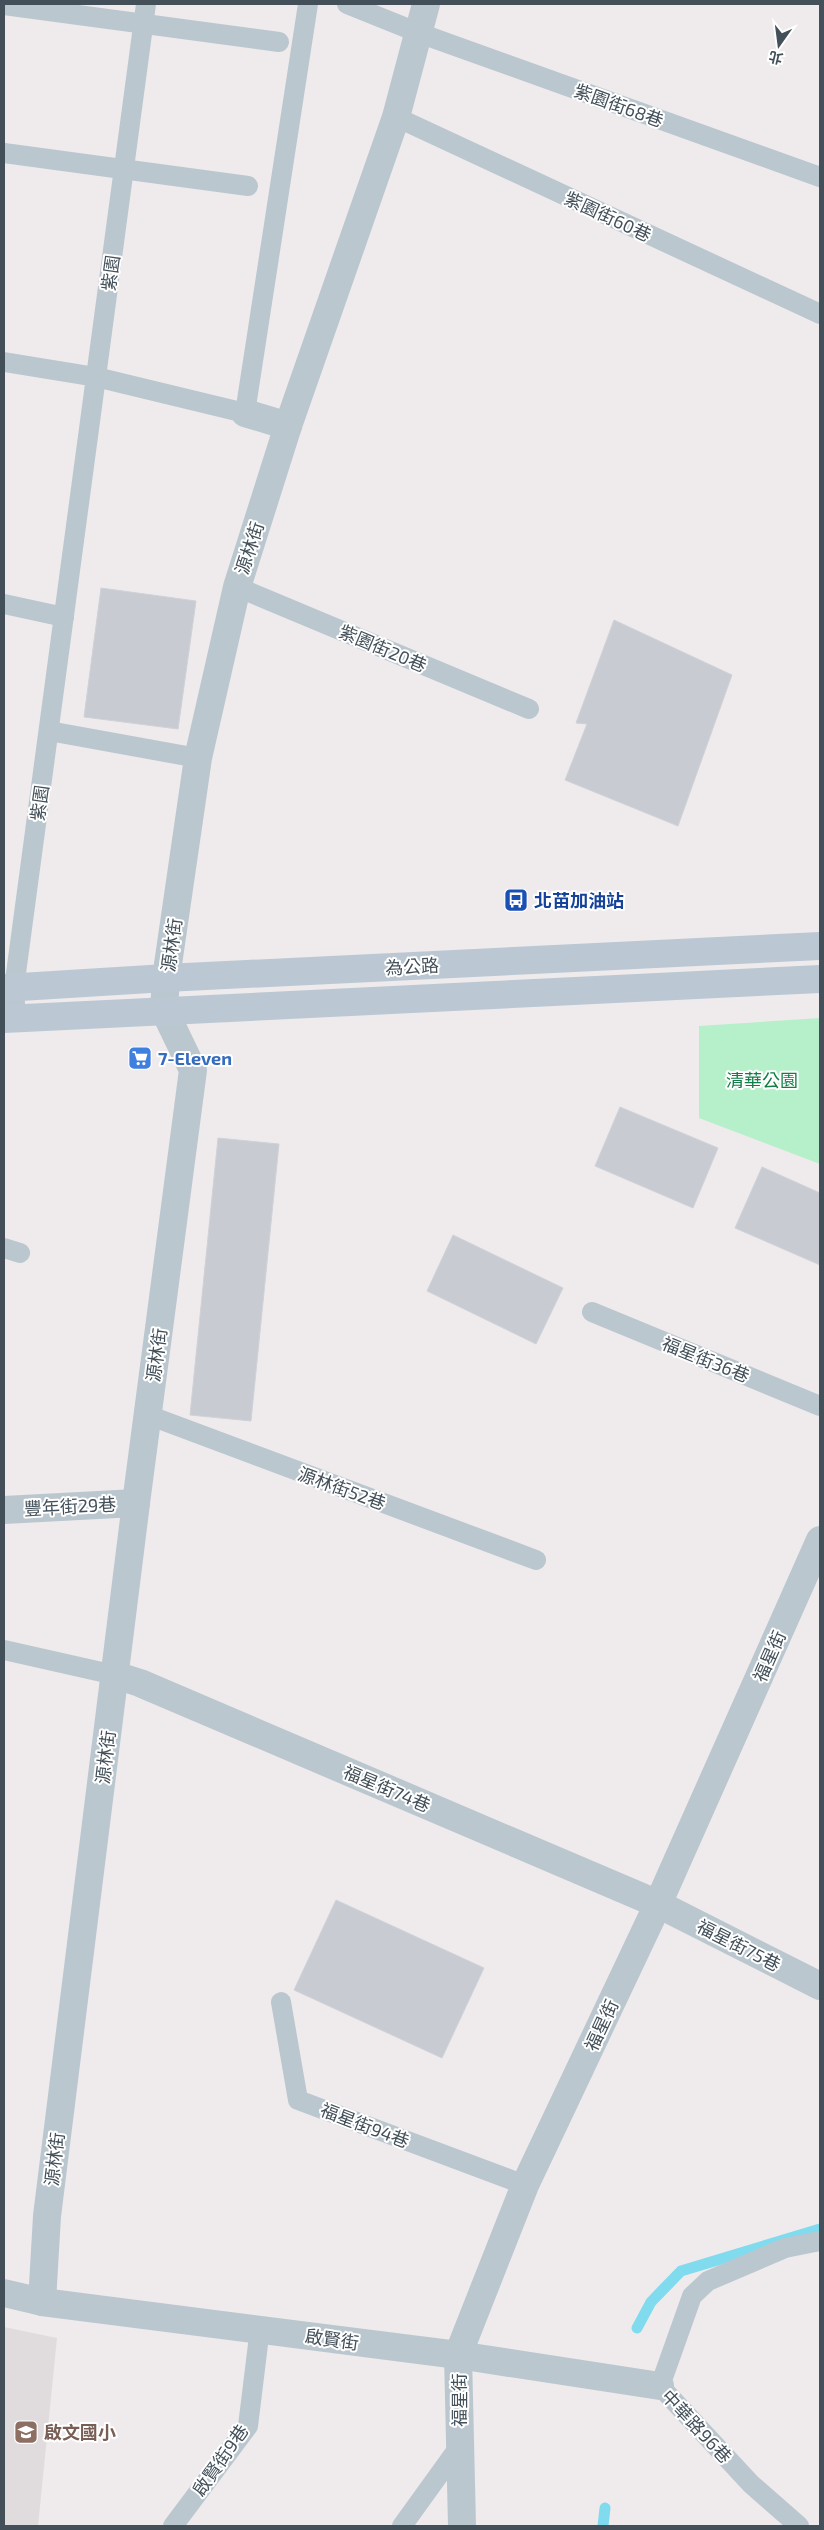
<svg xmlns="http://www.w3.org/2000/svg" width="824" height="2530" font-family="'Exo 2','Noto Sans TC',sans-serif">
  <rect width="100%" height="100%" fill="#efebec"/>
  <path fill="#e0dcde" d="M4,2327L57,2338L38,2526H4Z"/>
  <path fill="#b6f0cb" d="M820,1018V1164L699,1118V1026Z"/>
  <g fill="none" stroke-linecap="round" stroke-linejoin="round">
    <g stroke="#81dbef" stroke-width="11">
      <path d="M637,2328L651,2302L681,2271L820,2229"/>
      <path d="M603,2526L605,2508"/>
    </g>
  </g>
  <g fill="#c8cbd1" stroke="#cfd2d8">
    <path d="M101,588L196,601L178,729L84,717Z"/>
    <path d="M614,620L732,675L678,826L565,780L587,724L576,723Z"/>
    <path d="M620,1107L718,1148L693,1208L595,1166Z"/>
    <path d="M218,1138L279,1144L251,1421L190,1415Z"/>
    <path d="M762,1167L820,1193V1265L735,1228Z"/>
    <path d="M453,1235L563,1288L536,1344L427,1291Z"/>
    <path d="M336,1900L484,1968L442,2058L294,1990Z"/>
  </g>
  <g fill="none" stroke-linecap="round" stroke-linejoin="round">
    <g stroke="#bbc7cf" stroke-width="20">
      <path d="M347,4L419,33L820,177"/>
      <path d="M4,5L279,42"/>
      <path d="M396,117L820,314"/>
      <path d="M4,153L248,186"/>
      <path d="M4,362L96,377L245,413L308,4"/>
      <path d="M237,587L529,709"/>
      <path d="M4,604L64,617"/>
      <path d="M49,731L198,758"/>
      <path d="M16,1019L14,988L146,4"/>
      <path d="M4,1248L20,1253"/>
      <path d="M592,1312L820,1406"/>
      <path d="M148,1415L536,1560"/>
      <path d="M4,1650L115,1675"/>
      <path d="M281,2002L298,2100L525,2185"/>
      <path d="M173,2526L248,2426L260,2328"/>
      <path d="M402,2526L459,2447"/>
      <path d="M799,2526L751,2484L660,2386L692,2296L708,2281L785,2248L820,2241"/>
    </g>
    <g stroke="#bbc7cf" stroke-width="28">
      <path d="M245,413L288,426"/>
      <path d="M4,1510L136,1503"/>
      <path d="M115,1675L140,1683L658,1904L820,1986"/>
      <path d="M4,2293L42,2302L458,2355L660,2386"/>
      <path d="M42,2302L47,2216L136,1503L193,1070L164,1010L166,978L198,758L237,587L288,426L396,117L426,4"/>
      <path d="M462,2526L458,2355L525,2185L658,1904L820,1540"/>
    </g>
    <g stroke="#bbc8d4" stroke-width="28">
      <path d="M4,988L166,978L820,946"/>
      <path d="M4,1019L820,979"/>
    </g>
  </g>
  <defs>
    <g id="bus-square" transform="scale(1.25)"><rect x="-9" y="-9" width="18" height="18" rx="4" fill="#1a4fb4" stroke="#fff"/><path d="M-5-6H5V4H4V6H2V4H-2V6H-4V4H-5ZM-3.5-4V0h7V-4ZM-3.5 1.2v1.5H-2V1.2ZM2 1.2v1.5H3.5V1.2Z" fill="#fff"/></g>
    <g id="supermarket-square" transform="scale(1.25)"><rect x="-9" y="-9" width="18" height="18" rx="4" fill="#3f7fe0" stroke="#fff"/><path d="M-6-5.5h2.5l.6 2H6L4.5 2H-2.5L-4.4-4H-6ZM-1.5 3.2a1.3 1.3 0 1 0 .1 0ZM3 3.2a1.3 1.3 0 1 0 .1 0Z" fill="#fff"/></g>
    <g id="school-square" transform="scale(1.25)"><rect x="-9" y="-9" width="18" height="18" rx="4" fill="#8d6e63" stroke="#fff"/><path d="M0-5L7-2L0 1L-7-2ZM-4 1L0 2.5L4 1V4Q0 6-4 4Z" fill="#fff"/></g>
  </defs>
  <g fill-rule="evenodd">
    <use href="#bus-square" x="516" y="900"/>
    <use href="#supermarket-square" x="140" y="1058"/>
    <use href="#school-square" x="26" y="2432"/>
  </g>
  <g text-anchor="middle" dominant-baseline="central" stroke-width="4" stroke-linejoin="round" paint-order="stroke">
    <g font-size="18" fill="#43505a" stroke="#fff">
      <text transform="translate(619 105) rotate(20)">紫園街68巷</text>
      <text transform="translate(608 216) rotate(25)">紫園街60巷</text>
      <text transform="translate(110 273) rotate(-82)">紫園</text>
      <text transform="translate(249 548) rotate(-72)">源林街</text>
      <text transform="translate(383 648) rotate(23)">紫園街20巷</text>
      <text transform="translate(39 803) rotate(-82)">紫園</text>
      <text transform="translate(171 945) rotate(-82)">源林街</text>
      <text transform="translate(412 966) rotate(-3)">為公路</text>
      <text transform="translate(156 1355) rotate(-82)">源林街</text>
      <text transform="translate(706 1359) rotate(22)">福星街36巷</text>
      <text transform="translate(342 1488) rotate(20)">源林街52巷</text>
      <text transform="translate(70 1506) rotate(-3)">豐年街29巷</text>
      <text transform="translate(769 1656) rotate(-66)">福星街</text>
      <text transform="translate(105 1757) rotate(-83)">源林街</text>
      <text transform="translate(387 1788) rotate(23)">福星街74巷</text>
      <text transform="translate(739 1945) rotate(27)">福星街75巷</text>
      <text transform="translate(601 2025) rotate(-65)">福星街</text>
      <text transform="translate(365 2125) rotate(21)">福星街94巷</text>
      <text transform="translate(54 2159) rotate(-83)">源林街</text>
      <text transform="translate(332 2339) rotate(8)">啟賢街</text>
      <text transform="translate(459 2400) rotate(-90)">福星街</text>
      <text transform="translate(697 2426) rotate(47)">中華路96巷</text>
      <text transform="translate(220 2460) rotate(-55)">啟賢街9巷</text>
    </g>
    <g font-size="18" font-weight="bold" fill="#164399" stroke="#fff" text-anchor="start">
      <text x="534" y="900">北苗加油站</text>
    </g>
    <g font-size="18" font-weight="bold" fill="#366cbe" stroke="#fff" text-anchor="start">
      <text x="158" y="1058">7-Eleven</text>
    </g>
    <g font-size="18" fill="#127d45" stroke="#fff">
      <text x="762" y="1080">清華公園</text>
    </g>
    <g font-size="18" font-weight="bold" fill="#785e54" stroke="#fff" text-anchor="start">
      <text x="44" y="2432">啟文國小</text>
    </g>
  </g>
  <rect width="824" height="2530" fill="none" stroke="#43505a" stroke-width="10"/>
  <g transform="translate(779 45) rotate(194)" stroke="#ffffff" stroke-width="4" paint-order="stroke">
  <path d="M0-4L9 19L0 12L-9 19Z" fill="#43505a"/>
  <text y="-8" font-size="14" font-weight="bold" text-anchor="middle" fill="#43505a">北</text>
  </g>
</svg>
